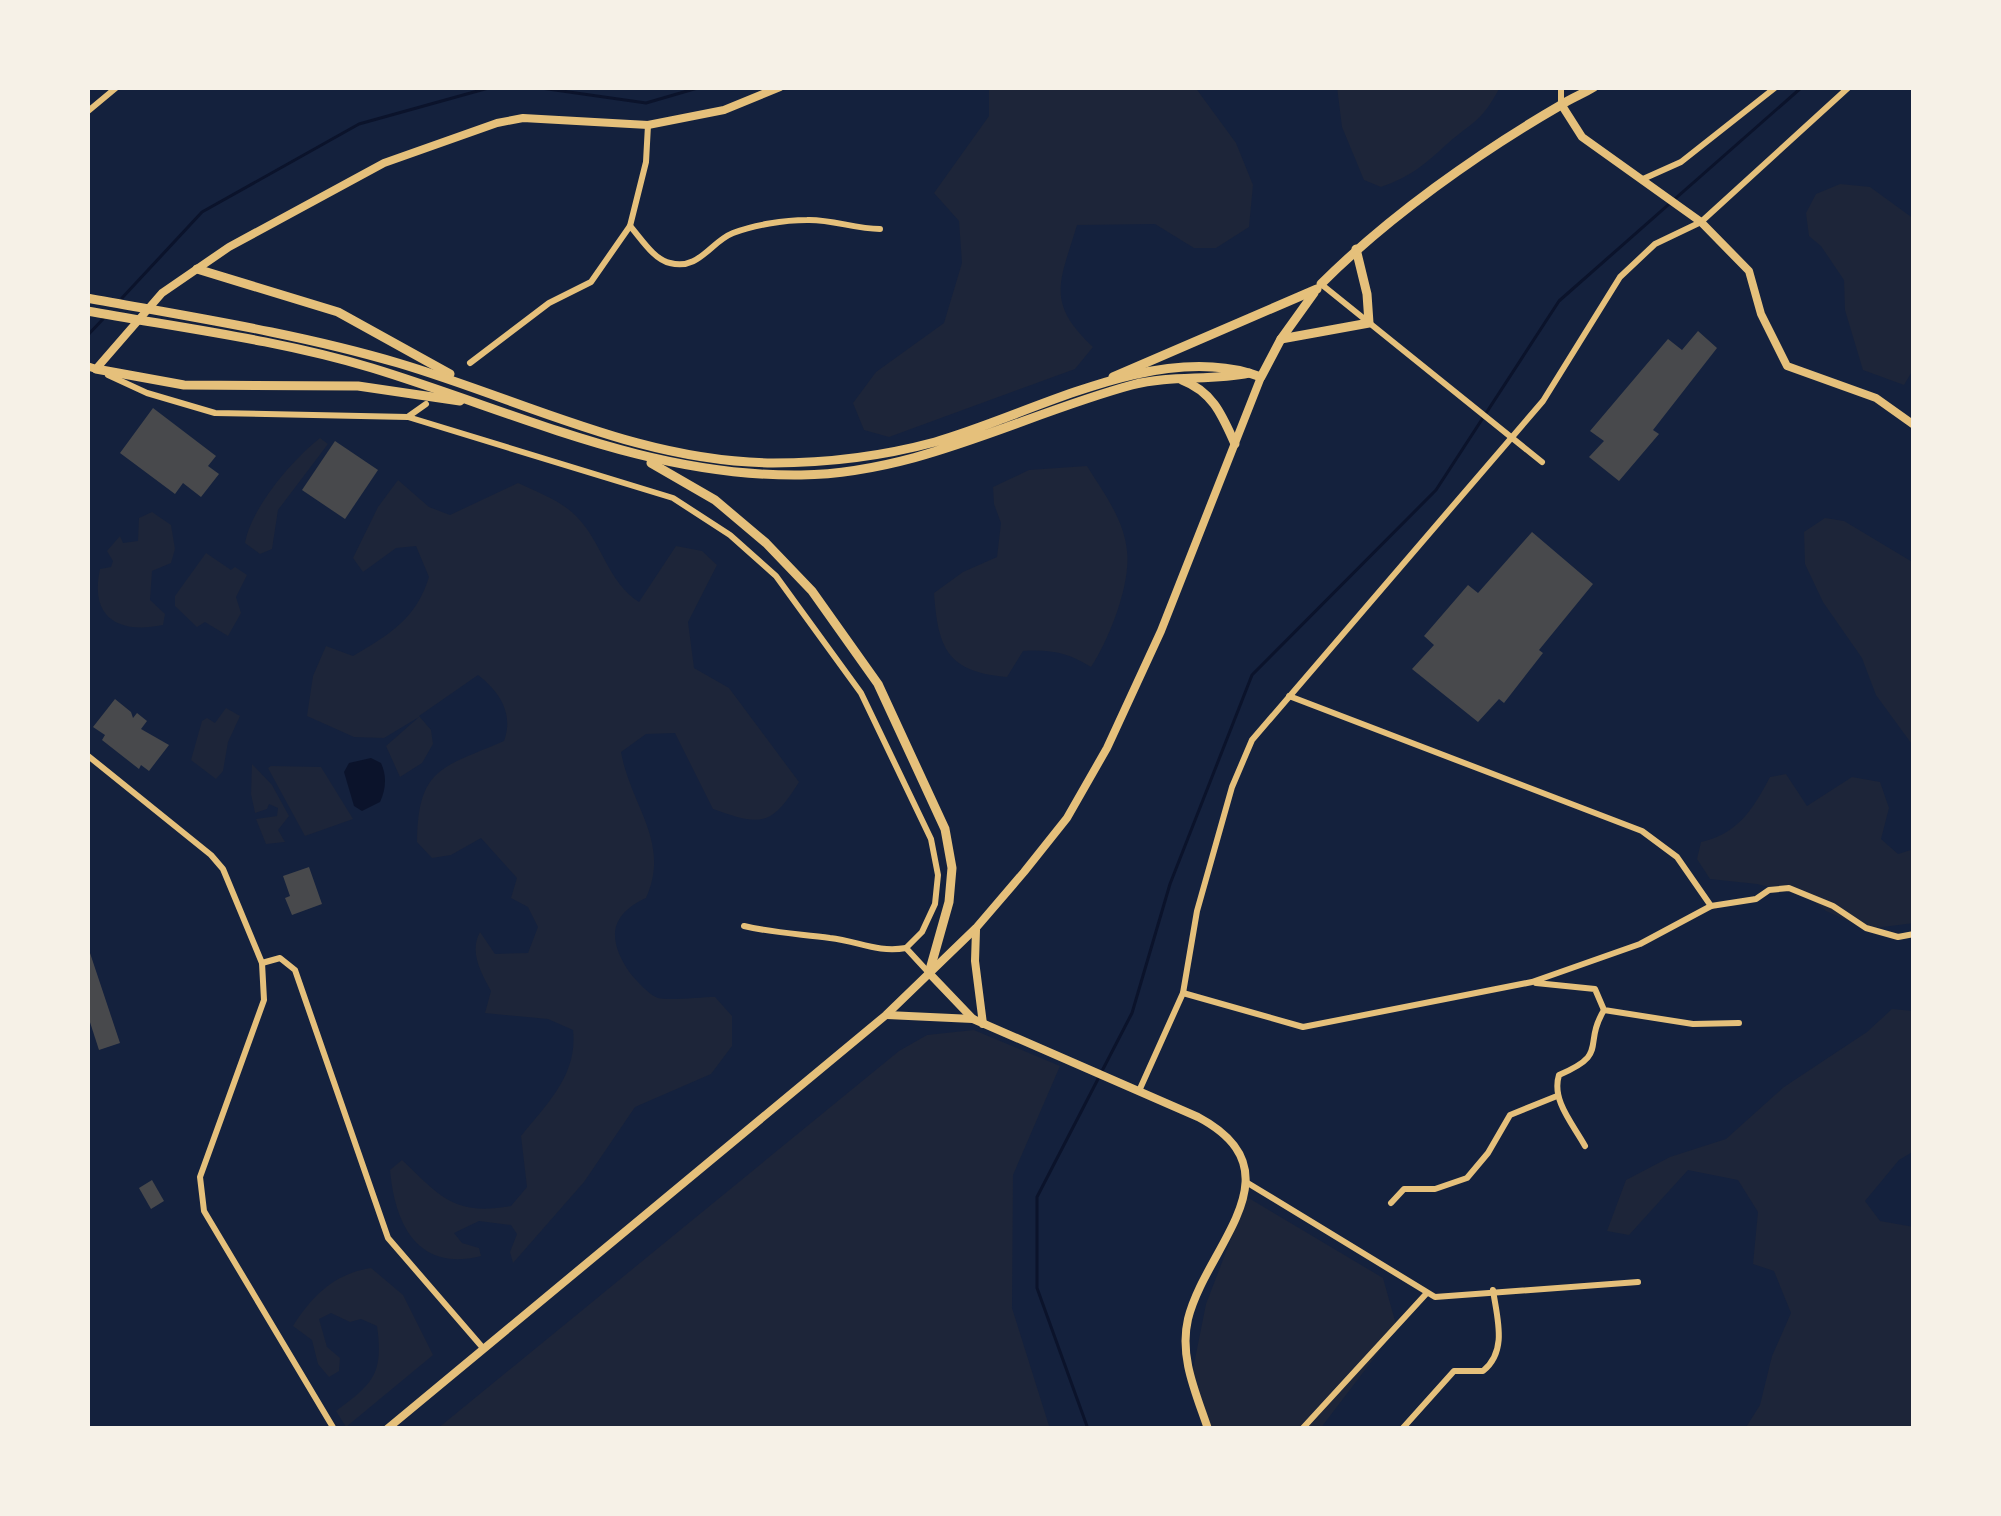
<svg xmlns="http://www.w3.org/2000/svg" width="2001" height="1516" font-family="Barlow,sans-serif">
  <rect width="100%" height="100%" fill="#14213d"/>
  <g fill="#1d2539">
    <path d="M989,87H1195L1236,143L1253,185L1249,227L1216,248H1194L1155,224L1077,225C1060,282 1045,302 1093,347L1075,369L889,437L864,430L853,403L876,372L944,323L962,263L959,221L934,193L989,116Z"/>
    <path d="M1337,87H1500C1481,123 1474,120 1447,144C1424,165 1410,177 1381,187L1364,180L1342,127Z"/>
    <path d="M1840,184L1870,187L1914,219V368L1904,385L1863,370L1845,310L1844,280L1821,246L1809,236L1806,213L1816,194Z"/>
    <path d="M320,438L328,444L278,510L272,549L260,554L245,543C251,508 293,459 320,438Z"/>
    <path d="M1087,466C1103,492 1124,519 1127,551C1131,584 1109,640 1091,667C1069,653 1050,649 1023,651L1007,677C947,672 938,648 934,593L963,572L997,557L1001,523L994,504L993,487L1029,470Z"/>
    <path d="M398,480L429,507L450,515L518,483C537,492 562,501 577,517C603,544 607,581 639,602L676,546L702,551L717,565L688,622L694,668L729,688L799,782C771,827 761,826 713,809L675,733L646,734L621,752C631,807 671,842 646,898C609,915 607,940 630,973C636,980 649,995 658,998C669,1001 701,997 715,997L732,1016V1046L711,1074L635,1107L584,1182L513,1263L510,1252L517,1234L511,1225L479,1221L454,1233L462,1243L479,1248L481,1256C418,1272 395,1225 390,1170L402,1160C441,1197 454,1216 511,1206L527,1187L521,1136C548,1103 578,1074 573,1030L548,1019L485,1013L491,991C481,973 469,952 480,932L495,954L528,953L538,927L528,907L511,898L517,878L481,838L451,855L432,858L417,842C418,767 442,768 504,741C514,714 500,692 478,675L419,716L431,730L433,744L422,763L400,777L386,746L419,717L384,738L354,737L307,716L313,676L326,646L353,656C390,634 416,619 429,577L416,546L396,548L363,572L353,558L378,507Z"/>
    <path d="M152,512L171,525L175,549L171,563L152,571L150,600L165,614L163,625C120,634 89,619 100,569L111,567L113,561L107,551L120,536L123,543L138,541L139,518Z"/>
    <path d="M1825,518L1844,521L1914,563V747L1876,695L1862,658L1823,602L1805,564L1804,532Z"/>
    <path d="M206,553L231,570L235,567L247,575L236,597L241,613L228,636L205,622L197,627L175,606V596Z"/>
    <path d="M226,708L240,716L228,742L223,771L216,779L191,760L202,721L207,718L215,723Z"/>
    <path d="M252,764L272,785L289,816L278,830L285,842L266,844L256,819L277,816L278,808L269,804L267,809L255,813L251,794Z"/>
    <path d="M271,766L321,767L353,819L305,836L268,768Z"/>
    <path d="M1786,774L1807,806L1852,777L1880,782L1889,808L1881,839L1898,854L1914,849V923L1867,929L1826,911L1808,897L1757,884L1710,879L1697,859L1701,842C1738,834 1753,809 1770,777Z"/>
    <path d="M1892,1009L1914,1011V1151L1899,1160L1865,1201L1880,1221L1914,1227V1429H1745L1760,1405L1772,1356L1791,1313L1774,1271L1753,1264L1758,1212L1738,1180L1688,1170L1629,1235L1607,1231L1626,1180L1670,1157L1726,1139L1784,1087L1867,1032Z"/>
    <path d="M974,1030L1060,1066L1013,1175L1012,1308L1050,1429H437L899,1051L927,1035Z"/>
    <path d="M1247,1197L1383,1278L1397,1328L1320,1429H1211L1191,1379L1206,1304Z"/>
    <path d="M371,1268L403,1295L433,1355L346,1427L336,1411C372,1384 384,1375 377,1326L361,1319L350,1322L331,1313L319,1319L327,1347L340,1358L339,1371L329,1377L318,1364L312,1340L293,1326C313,1295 334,1274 371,1268Z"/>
  </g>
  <path fill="#0b132b" d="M371,758L381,763C387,776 386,789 380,802L362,811L354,806L344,772L349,763Z"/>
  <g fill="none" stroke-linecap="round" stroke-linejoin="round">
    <g stroke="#0b132b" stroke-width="3">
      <path d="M534,87L646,103L701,87"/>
      <path d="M122,298L202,212L359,124L492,87"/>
      <path d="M87,336L103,319"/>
      <path d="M1102,1071L1132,1013L1170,884L1252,675L1436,490L1559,301L1802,87"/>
      <path d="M1088,1429L1037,1288V1197L1098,1079"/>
    </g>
  </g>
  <g fill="#48494c">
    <path d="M1698,331L1717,348L1653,430L1659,434L1619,481L1589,457L1604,441L1590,431L1668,339L1682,350Z"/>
    <path d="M153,408L216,456L208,466L219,474L201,497L183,483L175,494L120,453Z"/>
    <path d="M335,441L378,470L345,519L302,490Z"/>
    <path d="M1532,532L1593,584L1539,650L1543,653L1504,703L1499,699L1478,722L1412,669L1434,645L1424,636L1468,585L1478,593Z"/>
    <path d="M115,699L131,712L133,718L137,713L147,721L141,729L169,745L149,771L141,765L139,769L102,740L105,735L93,727Z"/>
    <path d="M309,867L322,904L292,915L285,898L290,896L283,876Z"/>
    <path d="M88,947L120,1043L99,1050L87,1013Z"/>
    <path d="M152,1180L164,1201L151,1209L139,1188Z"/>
  </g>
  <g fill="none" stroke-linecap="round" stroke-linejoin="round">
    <g stroke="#e5c07b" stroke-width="6">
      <path d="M1561,87V104"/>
      <path d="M87,112L117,87"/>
      <path d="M1643,179L1681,162L1776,87"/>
      <path d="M630,226C640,237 654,260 670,263C699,271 710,242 733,233C754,225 784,220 807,220C831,219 855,229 880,229"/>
      <path d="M1321,284L1542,462"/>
      <path d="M470,363L549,303L591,282L630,226L646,162L648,125"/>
      <path d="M108,375L147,393L215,413L408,417L673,498L730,535L776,576L861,693L931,839L938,875L935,904L922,932L906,948L929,973"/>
      <path d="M409,416L426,404"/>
      <path d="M1289,696L1642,831L1677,857L1711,906"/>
      <path d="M87,755L211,855L223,869L262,963L264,1000L200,1177L204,1211L334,1429"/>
      <path d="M744,926C773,933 801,934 830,938C858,941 877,953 906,948"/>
      <path d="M262,963L280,958L295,970L388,1238L483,1348"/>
      <path d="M1536,983L1595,989L1604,1010L1693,1024L1739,1023"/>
      <path d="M1183,993L1303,1027L1532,982L1640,944L1711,906L1756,899L1769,890L1789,888L1833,906L1866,928L1898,937L1914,934"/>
      <path d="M1139,1091L1183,993L1197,911L1232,787L1252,740L1543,401L1620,277L1655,244L1701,222L1849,87"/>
      <path d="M1585,1146C1573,1124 1551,1100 1559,1075C1610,1053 1582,1047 1604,1010"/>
      <path d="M1246,1182L1435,1297L1638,1282"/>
      <path d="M1391,1203L1404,1189H1435L1467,1178L1488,1153L1510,1115L1557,1096"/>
      <path d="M1302,1429L1426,1294"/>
      <path d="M1402,1429L1454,1371H1483C1508,1351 1497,1318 1493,1290"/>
    </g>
    <g stroke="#e5c07b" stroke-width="8">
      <path d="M1561,104L1582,137L1701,222L1749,271L1761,314L1787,366L1876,398L1914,425"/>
      <path d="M87,366L96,369L162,293L229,247L384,163L497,123L523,118L648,125L724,110L780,87"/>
      <path d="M976,930L975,961L983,1024"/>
      <path d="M929,973L973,1019L1198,1117C1302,1172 1206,1246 1188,1319C1179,1357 1196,1393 1208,1429"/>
      <path d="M887,1015L973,1019"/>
      <path d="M387,1429L886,1015L976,928L1024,872L1067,818L1107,748L1161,631L1261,377"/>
    </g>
    <g stroke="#e5c07b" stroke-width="9">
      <path d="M197,269L338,312L450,374"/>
      <path d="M87,298C191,317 296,333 398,363C523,400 640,462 773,463C827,463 883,456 935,442C1030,415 1149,345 1249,373C1211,381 1171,375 1132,385C1021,415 920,473 801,475C647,477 516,412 372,368C279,340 182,328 87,311"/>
      <path d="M1281,339L1369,323L1367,294L1356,249"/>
      <path d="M96,369L184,385L358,386L460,401"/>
      <path d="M1249,373L1261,377L1281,339L1314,293"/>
      <path d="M1113,377L1317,289"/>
      <path d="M1182,380C1213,392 1222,415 1235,444"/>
      <path d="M651,463L715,500L766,543L812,591L878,684L945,829L952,868L949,902L929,973"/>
    </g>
    <path stroke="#e5c07b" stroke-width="9" d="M1321,284C1388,217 1478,153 1561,105C1571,98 1583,94 1594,87"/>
  </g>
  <rect width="2001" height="1516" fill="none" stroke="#f6f1e7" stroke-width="180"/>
</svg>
